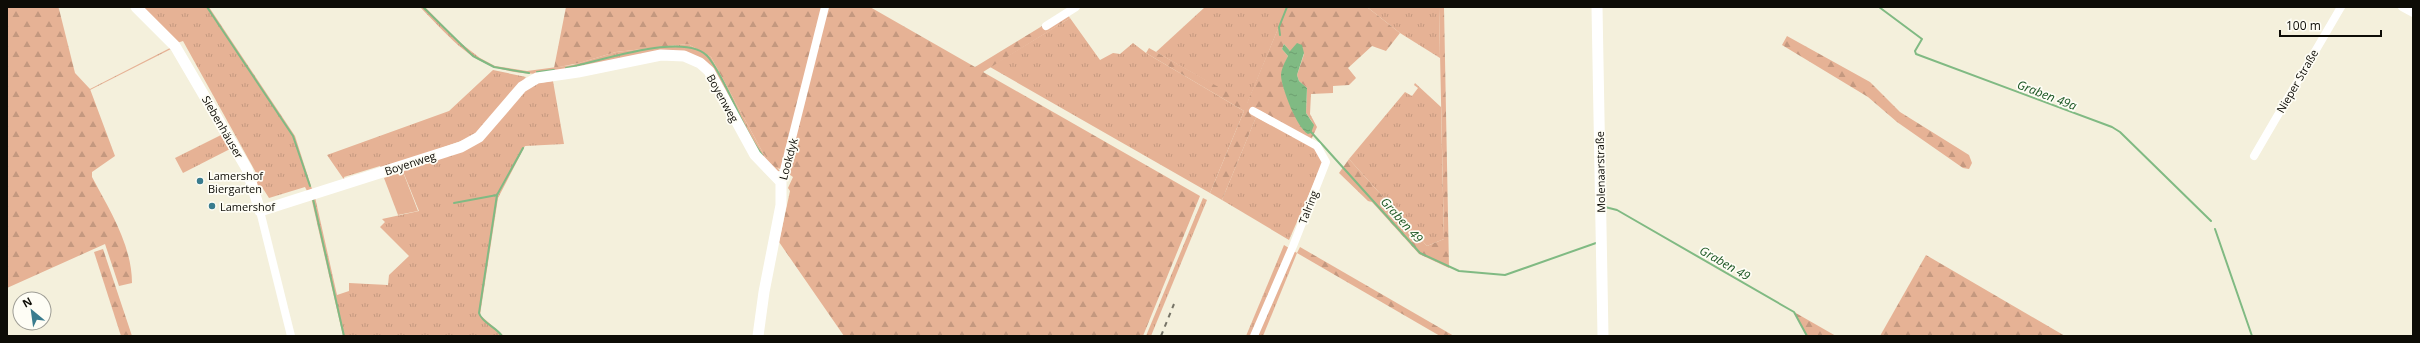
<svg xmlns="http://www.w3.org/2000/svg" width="2420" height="343" font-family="'Open Sans',sans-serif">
  <defs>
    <pattern id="grass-tufts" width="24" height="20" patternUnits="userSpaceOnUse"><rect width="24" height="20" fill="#e6b295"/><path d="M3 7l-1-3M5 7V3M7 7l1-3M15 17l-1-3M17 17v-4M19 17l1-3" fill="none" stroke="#c4987f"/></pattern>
    <pattern id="forest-firs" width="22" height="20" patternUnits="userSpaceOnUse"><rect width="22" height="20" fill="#e6b295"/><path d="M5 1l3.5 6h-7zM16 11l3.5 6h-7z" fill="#c4987f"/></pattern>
    <pattern id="water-ripples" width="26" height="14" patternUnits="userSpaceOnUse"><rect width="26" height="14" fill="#80ba83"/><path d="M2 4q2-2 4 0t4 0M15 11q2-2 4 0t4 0" fill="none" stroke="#6d9f70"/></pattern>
  </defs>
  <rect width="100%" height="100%" fill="#f4f0dc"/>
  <g fill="url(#grass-tufts)">
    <path d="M140,7H209L295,136L312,189L307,191L305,187L269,198L262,187L256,189L254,182L260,180L183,41L177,43Z"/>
    <path d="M420,7H425L458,41L480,58L495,66L527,71L572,65L616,52L688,44L711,57L763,153L780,171H776L762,159L717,79L690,55L545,74C479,74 463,51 420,7Z"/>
    <path d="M1205,7H1287L1247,104L1156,52Z"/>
    <path d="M1367,7H1439L1440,58L1400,33Z"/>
    <path d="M1070,18L1100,60L1113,53L1120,54L1133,43L1146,53L1244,111L1210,193L990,67Z"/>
    <path d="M172,47L173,48L90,90V89Z"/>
    <path d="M493,70L526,77L475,136L382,169L380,166L344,177L345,181L327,155L449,111Z"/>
    <path d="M553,81L564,144L525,146L498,198L480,315L504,336H343L311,197H315L337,295L349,291V283L388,285L389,275L409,256L380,227L385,222L382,219L419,211L402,169L473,145L523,91L532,84Z"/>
    <path d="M1415,83L1441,107L1444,239L1427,246L1349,159L1405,92L1412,96L1418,88L1414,85Z"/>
    <path d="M1256,117L1315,148L1323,162L1289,240L1222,200Z"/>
    <path d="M221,135L230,149L183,173L175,158Z"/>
    <path d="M1203,198L1207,200L1151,336H1146Z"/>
    <path d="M1284,245L1297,253L1263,336H1246Z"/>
  </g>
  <g fill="url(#forest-firs)" fill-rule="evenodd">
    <path d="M7,7H58L59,9L75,73L90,89L115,156L92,172V177C109,209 132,245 132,283L119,286L105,244L7,288Z"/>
    <path d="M566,7H823L781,169L776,168L763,153L711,57L688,44L616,52L579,63L554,68Z"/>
    <path d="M827,7H870L975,67L1065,12L1070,18L983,72L1200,196L1143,336H844L779,242L790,191L788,188L793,177L786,172Z"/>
    <path d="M1287,7H1367L1400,33L1386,51L1372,46L1348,68L1356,78L1349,85L1333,86V93L1311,94L1310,114L1317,127L1311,140L1259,110L1222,200L1210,193L1244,111L1146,53L1149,48L1247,103ZM1284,44L1290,51L1304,54L1297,75L1299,81L1307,88L1306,113L1313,123C1290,102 1273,88 1288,56L1282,49Z"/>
    <path d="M1439,7H1444L1449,268L1419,254L1372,202L1368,201L1339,173L1349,159L1427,246L1444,239Z"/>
    <path d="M1787,36L1870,82L1900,112L1969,155L1972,163L1969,169L1963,168L1897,122L1868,97L1782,45Z"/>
    <path d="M1300,247L1454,336H1440L1297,253Z"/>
    <path d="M103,249L132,336H121L94,252Z"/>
    <path d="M1926,255L2065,336H1880Z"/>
    <path d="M1794,312L1836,336H1807Z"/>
  </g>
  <path fill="#e6b295" d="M403,172L418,211L398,215L384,178Z"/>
  <path fill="url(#water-ripples)" d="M1297,43L1302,45L1304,53L1297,75L1299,81L1307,88L1306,113L1314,125L1311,133L1308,134C1297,128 1282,89 1281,76C1281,69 1285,62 1288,56L1282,49L1284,44L1290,51Z"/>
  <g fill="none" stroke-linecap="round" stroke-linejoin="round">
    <g stroke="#80ba83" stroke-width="2">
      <path d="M207,7L293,136L310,186"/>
      <path d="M423,7L473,56L494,67L529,73"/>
      <path d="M1879,7L1922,39L1915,51L1916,54L2112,127L2120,132L2211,221"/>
      <path d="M1280,35L1279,27L1287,7"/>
      <path d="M566,68C596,63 688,29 709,58C731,88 740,126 762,155"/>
      <path d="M537,72L554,70"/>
      <path d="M1311,132L1420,253L1459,271L1505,275L1596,243"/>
      <path d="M313,199L344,336"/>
      <path d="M454,203L497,195"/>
      <path d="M1605,207L1617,210L1794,312L1807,336"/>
      <path d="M2215,229L2252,336"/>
      <path d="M502,336C496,327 482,323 479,313L497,195L523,148"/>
    </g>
    <g stroke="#fff" stroke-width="8">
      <path d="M2402,7L2413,13"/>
      <path d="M1046,26L1076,7"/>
      <path d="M1253,111L1317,146L1326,162L1293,246L1254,336"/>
      <path d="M2254,156L2341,7"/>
      <path d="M781,182L825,7"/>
      <path d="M260,211L291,336"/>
    </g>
    <g stroke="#fff" stroke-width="11">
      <path d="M136,7L175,46L247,169L260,211L461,147L479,137L522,87L537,78L578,72L661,55L684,56L700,63L709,71L755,155L781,182V205L764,292L758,336"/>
      <path d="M1597,7L1603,336"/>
    </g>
    <path stroke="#767467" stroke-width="2" stroke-dasharray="5 5" stroke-linecap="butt" d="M1161,336L1174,304"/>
  </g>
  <g fill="#3a7c8e" stroke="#fefdf5" stroke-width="1.5">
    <circle cx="200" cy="181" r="4"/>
    <circle cx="212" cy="206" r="4"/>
  </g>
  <g text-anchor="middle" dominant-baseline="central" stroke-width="3.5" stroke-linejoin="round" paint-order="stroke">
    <g font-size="11" fill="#0d0c06" stroke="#fefdf5">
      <text transform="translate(2297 81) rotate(-60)">Nieper Straße</text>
      <text transform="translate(723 98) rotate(61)">Boyenweg</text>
      <text transform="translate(223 127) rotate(60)">Siebenhäuser</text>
      <text transform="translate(788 159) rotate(-75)">Lookdyk</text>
      <text transform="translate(410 163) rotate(-18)">Boyenweg</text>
      <text transform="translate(1600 172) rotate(-91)">Molenaarstraße</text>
      <text transform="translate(1308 207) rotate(-69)">Talring</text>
    </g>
    <g font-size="11" fill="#0d0c06" stroke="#fefdf5" text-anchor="start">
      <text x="208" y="175">Lamershof<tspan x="208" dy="13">Biergarten</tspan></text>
      <text x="220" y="206">Lamershof</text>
    </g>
    <g font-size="12" font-style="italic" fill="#1c5724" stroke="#fefdf5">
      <text transform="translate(2047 95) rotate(21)">Graben 49a</text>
      <text transform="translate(1402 220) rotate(48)">Graben 49</text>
      <text transform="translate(1725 263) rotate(30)">Graben 49</text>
    </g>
  </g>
  <rect width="2420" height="343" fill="none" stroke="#0d0c06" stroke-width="16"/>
  <g transform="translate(32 311) rotate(331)"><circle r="19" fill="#fefdf5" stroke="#9e9d95"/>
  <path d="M0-3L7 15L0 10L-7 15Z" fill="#3a7c8e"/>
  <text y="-6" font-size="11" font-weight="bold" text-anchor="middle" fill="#0d0c06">N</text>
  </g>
  <path d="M2280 30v6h101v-6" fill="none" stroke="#0d0c06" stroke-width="2"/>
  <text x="2286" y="30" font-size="12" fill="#0d0c06" stroke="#fefdf5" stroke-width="3" paint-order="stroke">100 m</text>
</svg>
